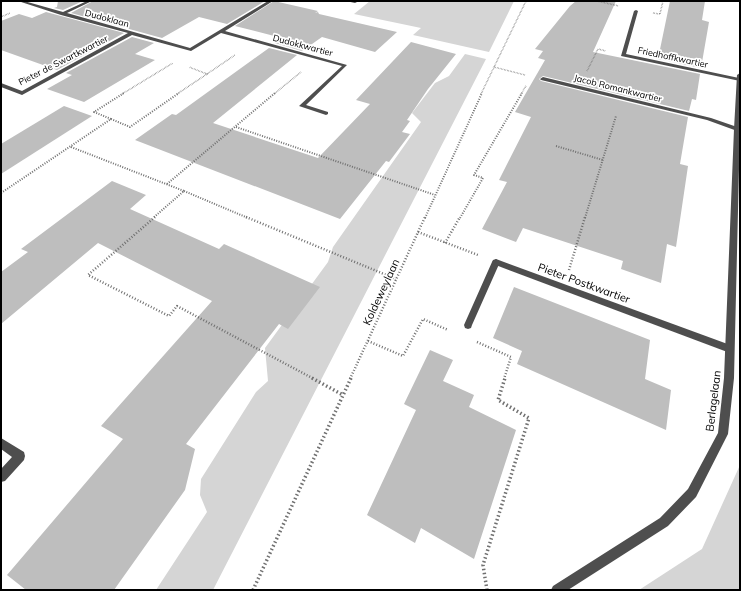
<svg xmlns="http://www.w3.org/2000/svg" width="741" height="591" font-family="Mulish,sans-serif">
  <rect width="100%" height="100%" fill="#fff"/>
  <g fill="#d5d5d5">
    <path d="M370,1H514L489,52L413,35L421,28L354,14Z"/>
    <path d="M465,54L486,59L213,590H156L207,512L200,495L201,479L256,392L268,381L265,348L328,262L333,247L421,122L412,113L435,83L449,76Z"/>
    <path d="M740,465V590H639L702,549Z"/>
  </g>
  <g fill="#bebebe">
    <path d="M58,1H83L63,10L54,8L57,7Z"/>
    <path d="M93,1H265L227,24L199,17L162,38L71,13Z"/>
    <path d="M274,1L318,11L315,13L318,12L319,14L397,32L375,52L322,37L302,51L275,43L282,38L235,26Z"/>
    <path d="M576,1H616L593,52L700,74L696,100L692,99L689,111L543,76L539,79L541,81L688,117L680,164L688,166L676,247L667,244L661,283L621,269L623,261L523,228L516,242L482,229L507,182L499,180L531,117L515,112L545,60L538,58L543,51L535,49L570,6Z"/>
    <path d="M670,1H705L702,20L709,22L701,68L658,59Z"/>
    <path d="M46,12L61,16L124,33L57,70L1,50V21L19,14L32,18Z"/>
    <path d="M132,37L154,43L135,54L155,60L84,102L47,89L72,75L66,73Z"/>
    <path d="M411,42L456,54L428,89L407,120L410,121L402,132L410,134L389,162L386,161L340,219L135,140L172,114L176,115L269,48L297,55L213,123L318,158L370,104L356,100Z"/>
    <path d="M64,106L92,116L1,174V144Z"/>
    <path d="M112,181L146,195L130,209L219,249L224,244L320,287L288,329L279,324L186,444L195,449L185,490L114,590H26L7,575L123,439L101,426L212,301L98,243L1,324V272L28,252L21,249Z"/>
    <path d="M514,287L650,340L645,379L671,390L666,430L517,364L522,351L493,338Z"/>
    <path d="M430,350L453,360L443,381L474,395L469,407L516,430L474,559L421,528L415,543L367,515L416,410L404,404Z"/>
  </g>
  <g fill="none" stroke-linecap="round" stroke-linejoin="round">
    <g stroke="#707070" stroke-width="1.5" stroke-dasharray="0.5 1" stroke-linecap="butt">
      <path d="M597,1L619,6"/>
      <path d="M653,13L660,14L663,1"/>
      <path d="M1,17L10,13"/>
      <path d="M494,67L525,75"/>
      <path d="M587,71L598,49L606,51"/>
      <path d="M207,74L235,55"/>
      <path d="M122,94L173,63"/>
      <path d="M177,94L207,74L189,67"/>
      <path d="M274,94L301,72"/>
      <path d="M481,94L526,1"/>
      <path d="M521,94L526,86"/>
    </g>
    <g stroke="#707070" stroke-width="2" stroke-dasharray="1 1.5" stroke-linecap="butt">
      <path d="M111,119L94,112L124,93"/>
      <path d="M236,127L435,195"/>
      <path d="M556,146L603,160"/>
      <path d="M71,147L184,191L153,218"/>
      <path d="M167,184L275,93"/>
      <path d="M184,191L248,218"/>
      <path d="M1,193L111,119L130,127L179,93"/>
      <path d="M425,218L482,93"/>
      <path d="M460,218L483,178L474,175L522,93"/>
      <path d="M585,218L616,116"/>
    </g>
    <g stroke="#707070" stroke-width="2.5" stroke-dasharray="1 2" stroke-linecap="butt">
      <path d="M155,217L88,275L169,316L177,306L314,379"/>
      <path d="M246,217L396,279"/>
      <path d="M418,232L478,255"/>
      <path d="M445,243L460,217"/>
      <path d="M569,270L585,217"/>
      <path d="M368,341L403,356L423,319L448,330"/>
      <path d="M477,342L511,357L504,379"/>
      <path d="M350,379L425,217"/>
    </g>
    <g stroke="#707070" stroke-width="3.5" stroke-dasharray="1.5 2.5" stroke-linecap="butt">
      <path d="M312,378L343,395"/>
      <path d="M253,590L351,378"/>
      <path d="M487,590L483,565L529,418L498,400L505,378"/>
    </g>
    <path fill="#4e4e4e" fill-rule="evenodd" d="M496,259L500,262L472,325L471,328L468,329L465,328L464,325L492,262Z"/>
    <g fill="#4e4e4e" fill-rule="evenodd">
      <path d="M18,1H24L63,12L87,1H92L67,13L190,48L268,1H273L225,31L347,65L306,105L328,112V114L326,115L299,106L342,66L221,33L191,51L132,35L22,95L1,87V83L22,91L128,33L61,15Z"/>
      <path d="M346,1H356L357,2L355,3Z"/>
      <path d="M636,10L638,11L626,54L739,78L740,81L621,56L634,11Z"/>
      <path d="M543,77L711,118L740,128V132L707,120L541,80L540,79Z"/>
      <path d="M496,259L733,346L734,349L733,352L730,353L493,264L492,262L493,260Z"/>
      <path d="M1,438L24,452L25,456L24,460L5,481L1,482V469L12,457L1,449Z"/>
    </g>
    <path fill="#4e4e4e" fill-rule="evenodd" d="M740,73V127L734,378L728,434L696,497L668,526L568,590H551L553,586L660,518L688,489L718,433L724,378L734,129L737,75Z"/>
  </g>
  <g text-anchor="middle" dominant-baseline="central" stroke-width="3.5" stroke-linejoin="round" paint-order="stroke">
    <g font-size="9" fill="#000" stroke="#fff">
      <text transform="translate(107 18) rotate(15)">Dudoklaan</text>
      <text transform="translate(303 45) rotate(15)">Dudokkwartier</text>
      <text transform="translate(673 57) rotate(12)">Friedhoffkwartier</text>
      <text transform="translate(63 60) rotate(-27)">Pieter de Swartkwartier</text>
      <text transform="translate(618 88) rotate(14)">Jacob Romankwartier</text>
    </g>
    <g font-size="11" fill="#000" stroke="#fff">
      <text transform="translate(584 283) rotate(20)">Pieter Postkwartier</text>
      <text transform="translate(381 292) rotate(-65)">Koldeweylaan</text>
      <text transform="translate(713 401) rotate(-83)">Berlagelaan</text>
    </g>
  </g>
  <rect width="741" height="591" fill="none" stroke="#000000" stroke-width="4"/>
</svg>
